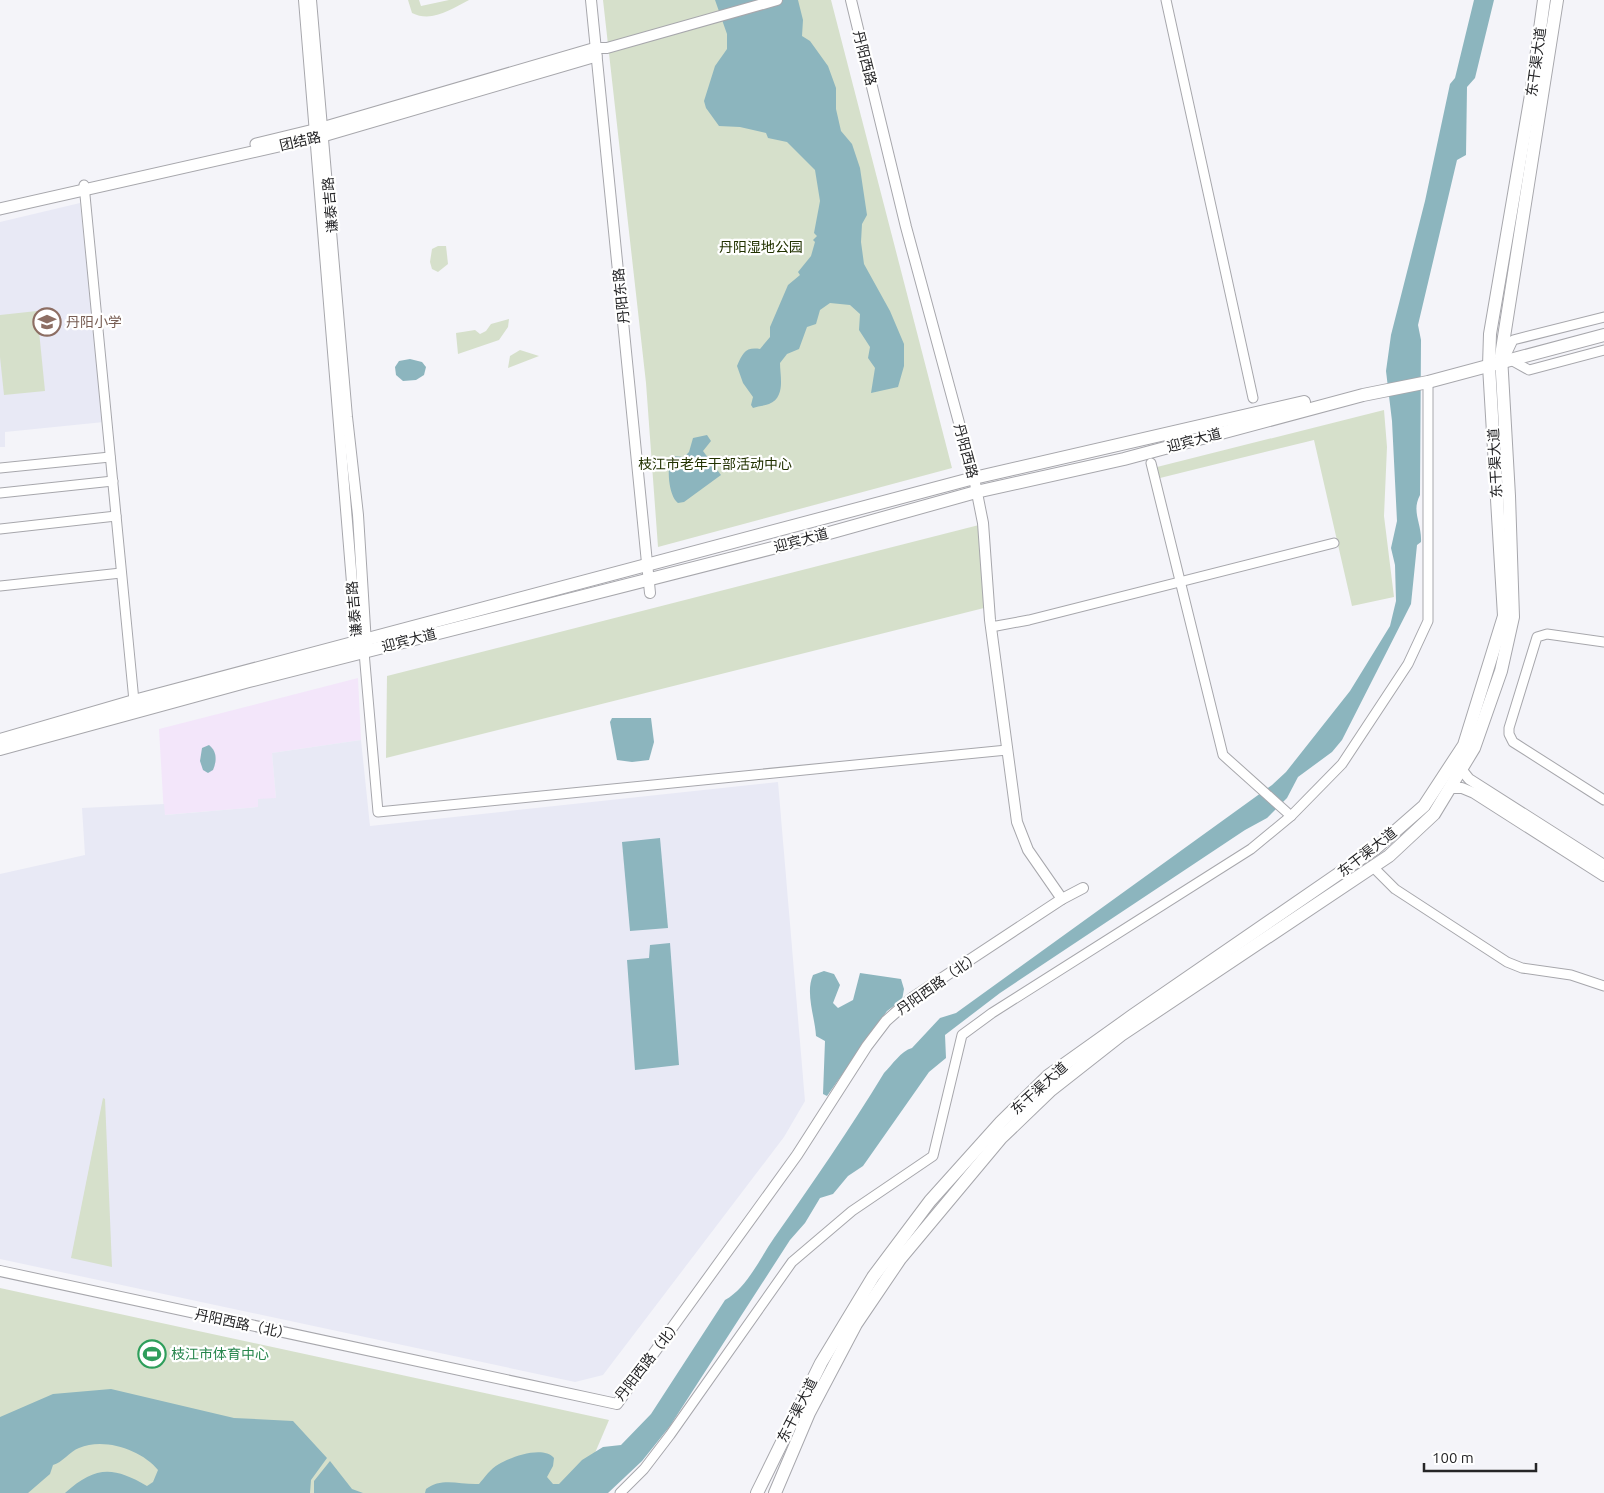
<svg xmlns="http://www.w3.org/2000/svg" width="1604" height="1493" font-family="Ubuntu,'Noto Sans SC',sans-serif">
  <rect width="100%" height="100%" fill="#f4f4f9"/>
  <path fill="#f3e6fa" d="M358,678L361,740L272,753L276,798L258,807L164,815L159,729Z"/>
  <g fill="#e8e9f5">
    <path d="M80,203L104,422L5,432V447H0V222Z"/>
    <path d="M361,740L370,826L778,782L805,1101L784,1137L603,1375L575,1382L0,1259V874L85,855L82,808L164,804L165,815L258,807V799L276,798L272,753Z"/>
  </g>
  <g fill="#d6e0cb">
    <path d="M408,0H419L421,6L449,0H469C451,9 432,23 412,13Z"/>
    <path d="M603,0H831L952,468L658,547L646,383Z"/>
    <path d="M446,246L448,264L438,272L432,269L430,262L432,249L438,246Z"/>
    <path d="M37,311L45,391L4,395L0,357V315Z"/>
    <path d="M509,319L508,327L499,340L458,354L456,333L475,330L480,334L486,331L491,324Z"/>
    <path d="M520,350L539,356L508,368L510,356Z"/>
    <path d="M1384,410L1387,447L1384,516L1394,597L1352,606L1314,440L1160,478L1157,467Z"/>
    <path d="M979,525L984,608L386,758L387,676Z"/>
    <path d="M103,1098L105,1099L112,1267L71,1258Z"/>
    <path d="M0,1288L609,1420L578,1493H0Z"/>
  </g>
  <g fill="#8cb5be">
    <path d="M715,0H798L803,20L802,36L810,41L828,66L836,88V109L841,131L852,144L860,168L867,215L862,224L861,242L864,264L890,311L904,344V366L898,387L871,393L875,368L868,358L870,347L859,330L860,314L850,305L830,303L820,310L816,324L807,327L799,349L787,354L780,363C780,376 786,397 769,404C764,406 758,406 753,408L751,405L753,397L743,383L737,366C743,353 745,347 760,349L770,337V327L788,285L800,275L798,272L811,256L815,242L813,240L817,236L814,233L820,201L815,170L787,142L768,138L766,133L740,127L719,126L706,108L704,101L715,66L727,49V34Z"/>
    <path d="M1474,0H1494L1475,78L1467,87L1466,155L1457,160L1418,325L1421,340L1420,495C1411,512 1422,523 1421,542L1417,545L1411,604L1342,740L1332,752L1298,777L1287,798L1267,818L1245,830L1000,993L945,1035L946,1058L929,1072L863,1166L848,1176L833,1194L820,1198L805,1223L790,1240L670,1426L642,1461L608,1493H425L426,1489C442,1477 460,1485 479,1484C485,1477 490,1469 499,1464C511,1457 543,1445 554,1458L553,1466L547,1477L553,1484H559L582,1460L603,1447L621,1445L651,1414L725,1300C747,1288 760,1258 774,1238C812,1184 850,1129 884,1073C892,1065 901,1051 912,1048L940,1018L956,1013L1272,785L1286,772L1350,691L1390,626L1396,601L1395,565L1391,548L1397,521L1392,421L1386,371L1391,335L1425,201L1450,84L1455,78Z"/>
    <path d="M410,359L422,362L426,367L424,375L416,380L403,381L396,375L395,367L399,361Z"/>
    <path d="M707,435L711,441L703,451L721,475L684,502L678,503C668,495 667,467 671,456L684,457L689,452L693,438Z"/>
    <path d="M612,718H651L654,742L649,760L632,762L617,760L610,722Z"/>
    <path d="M209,745C217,751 217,761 213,770L208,773L203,770L200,761L202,748Z"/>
    <path d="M660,838L668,928L630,931L622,842Z"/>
    <path d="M670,943L679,1065L635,1070L627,960L649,958L650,945Z"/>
    <path d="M824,971L834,974L840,985L833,1003L838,1008L853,1000L860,973L901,979L904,989L902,1000L887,1011L827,1096L823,1094L825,1041L816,1036C815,1017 805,993 813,975Z"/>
    <path d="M111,1389L234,1418L293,1421L327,1458L311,1480L310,1493H65C95,1466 113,1466 147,1486L153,1482L158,1470C142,1450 104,1437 79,1448C70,1451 62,1463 53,1465L50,1474L28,1493H0V1417L53,1394Z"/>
    <path d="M330,1461L352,1489L363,1493H314V1481Z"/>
  </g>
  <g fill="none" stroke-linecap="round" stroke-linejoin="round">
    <g stroke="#a7a7ac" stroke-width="11">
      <g id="minor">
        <path d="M1166,0L1253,398"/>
        <path d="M84,185L134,701"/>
        <path d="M1506,355L1513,340L1604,317"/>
        <path d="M1511,360L1529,370L1604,350"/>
        <path d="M1151,463L1223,755L1291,816"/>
        <path d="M0,468L110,457"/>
        <path d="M0,493L113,481"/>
        <path d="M0,529L116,516"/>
        <path d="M0,586L121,573"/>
        <path d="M991,627L1029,620L1334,543"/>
        <path d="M1604,642L1547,634L1537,637L1509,728V734L1513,742L1604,800"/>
        <path d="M364,652L378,812L1007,750"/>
        <path d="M1373,867L1395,889L1507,962L1522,968L1571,975L1604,986"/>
        <path d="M620,1493L644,1469L670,1435L792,1262L852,1211L933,1156L962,1035L992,1013L1251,849L1291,816L1342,764L1408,664L1428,621V382"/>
      </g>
    </g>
    <g stroke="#a7a7ac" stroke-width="12">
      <g id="tertiary">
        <path d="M304,0L357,643L360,647"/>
        <path d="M311,0L347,417L358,515L366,644"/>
        <path d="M591,0L650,593"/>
        <path d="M851,0L906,227L974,478L983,523L990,620L1017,822L1028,850L1062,899"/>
        <path d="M596,48H607L777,0"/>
        <path d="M1457,764L1469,779L1604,865"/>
        <path d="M1450,788H1462L1474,793L1604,876"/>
        <path d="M0,1271L617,1404L797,1155L867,1046L886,1021L912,998L1062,899L1083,888"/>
      </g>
    </g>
    <g stroke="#a7a7ac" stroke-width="13">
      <g id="secondary">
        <path d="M256,144L322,128L596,48"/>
        <path d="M0,209L323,136L596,56"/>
      </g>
    </g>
    <g stroke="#a7a7ac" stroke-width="14">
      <g id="primary">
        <path d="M0,740L134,701L974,478L1304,402"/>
        <path d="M0,749L249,681L804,540L976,492L1124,459L1363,395L1428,382L1604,335"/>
        <path d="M757,1493L821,1363L873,1277L930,1201L1001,1122L1048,1076L1132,1016L1376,848L1424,806L1464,745L1504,616L1489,366L1490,334L1531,95L1544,0"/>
        <path d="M775,1493L809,1413L856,1324L900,1259L1001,1138L1051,1090L1121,1035L1389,856L1434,814L1474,748L1501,671L1513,617L1509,496L1501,356L1557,0"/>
      </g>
    </g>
    <use href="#minor" stroke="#fff" stroke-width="9"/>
    <use href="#tertiary" stroke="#fff" stroke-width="10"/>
    <use href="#secondary" stroke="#fff" stroke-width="11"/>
    <use href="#primary" stroke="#fff" stroke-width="12"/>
  </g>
  <defs>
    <g id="school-ring" transform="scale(1.4375)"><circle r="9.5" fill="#fff" stroke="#8d6e63" stroke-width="1.5"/><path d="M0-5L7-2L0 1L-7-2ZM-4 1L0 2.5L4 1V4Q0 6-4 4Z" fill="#8d6e63"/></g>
    <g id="stadium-ring" transform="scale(1.4375)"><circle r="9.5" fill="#fff" stroke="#2e9e5b" stroke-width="1.5"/><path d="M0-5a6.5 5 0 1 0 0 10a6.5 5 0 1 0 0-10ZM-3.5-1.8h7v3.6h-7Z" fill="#2e9e5b"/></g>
  </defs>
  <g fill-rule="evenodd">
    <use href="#school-ring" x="47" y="322"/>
    <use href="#stadium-ring" x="152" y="1354"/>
  </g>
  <g text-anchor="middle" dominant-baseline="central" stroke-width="4.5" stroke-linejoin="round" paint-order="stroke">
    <g font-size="14" fill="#252527" stroke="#fff">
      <text transform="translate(865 58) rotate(76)">丹阳西路</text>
      <text transform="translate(1536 62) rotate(-82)">东干渠大道</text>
      <text transform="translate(300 141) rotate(-13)">团结路</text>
      <text transform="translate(330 205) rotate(-95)">谦泰吉路</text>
      <text transform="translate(621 296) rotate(-96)">丹阳东路</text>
      <text transform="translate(1194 440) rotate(-15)">迎宾大道</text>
      <text transform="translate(966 451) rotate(75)">丹阳西路</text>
      <text transform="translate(1495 463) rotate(-93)">东干渠大道</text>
      <text transform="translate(801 540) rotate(-15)">迎宾大道</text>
      <text transform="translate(354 609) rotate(-95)">谦泰吉路</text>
      <text transform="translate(409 640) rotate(-14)">迎宾大道</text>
      <text transform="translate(1367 852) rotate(-38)">东干渠大道</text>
      <text transform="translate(938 983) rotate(-35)">丹阳西路（北）</text>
      <text transform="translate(1039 1088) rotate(-42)">东干渠大道</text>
      <text transform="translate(243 1324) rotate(12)">丹阳西路（北）</text>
      <text transform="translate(648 1360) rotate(-52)">丹阳西路（北）</text>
      <text transform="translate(797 1410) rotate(-63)">东干渠大道</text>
    </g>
    <g font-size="14" fill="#223200" stroke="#fff">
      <text x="761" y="247">丹阳湿地公园</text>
      <text x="715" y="464">枝江市老年干部活动中心</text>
    </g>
    <g font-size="14" fill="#785e54" stroke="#fff" text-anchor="start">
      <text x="66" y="322">丹阳小学</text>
    </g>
    <g font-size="14" fill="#27864d" stroke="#fff" text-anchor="start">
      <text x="171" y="1354">枝江市体育中心</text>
    </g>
  </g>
  <path d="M1424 1463v8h112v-8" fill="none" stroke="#252527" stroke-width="2.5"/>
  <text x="1432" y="1463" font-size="15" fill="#252527" stroke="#ffffff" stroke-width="4" paint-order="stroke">100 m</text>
</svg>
